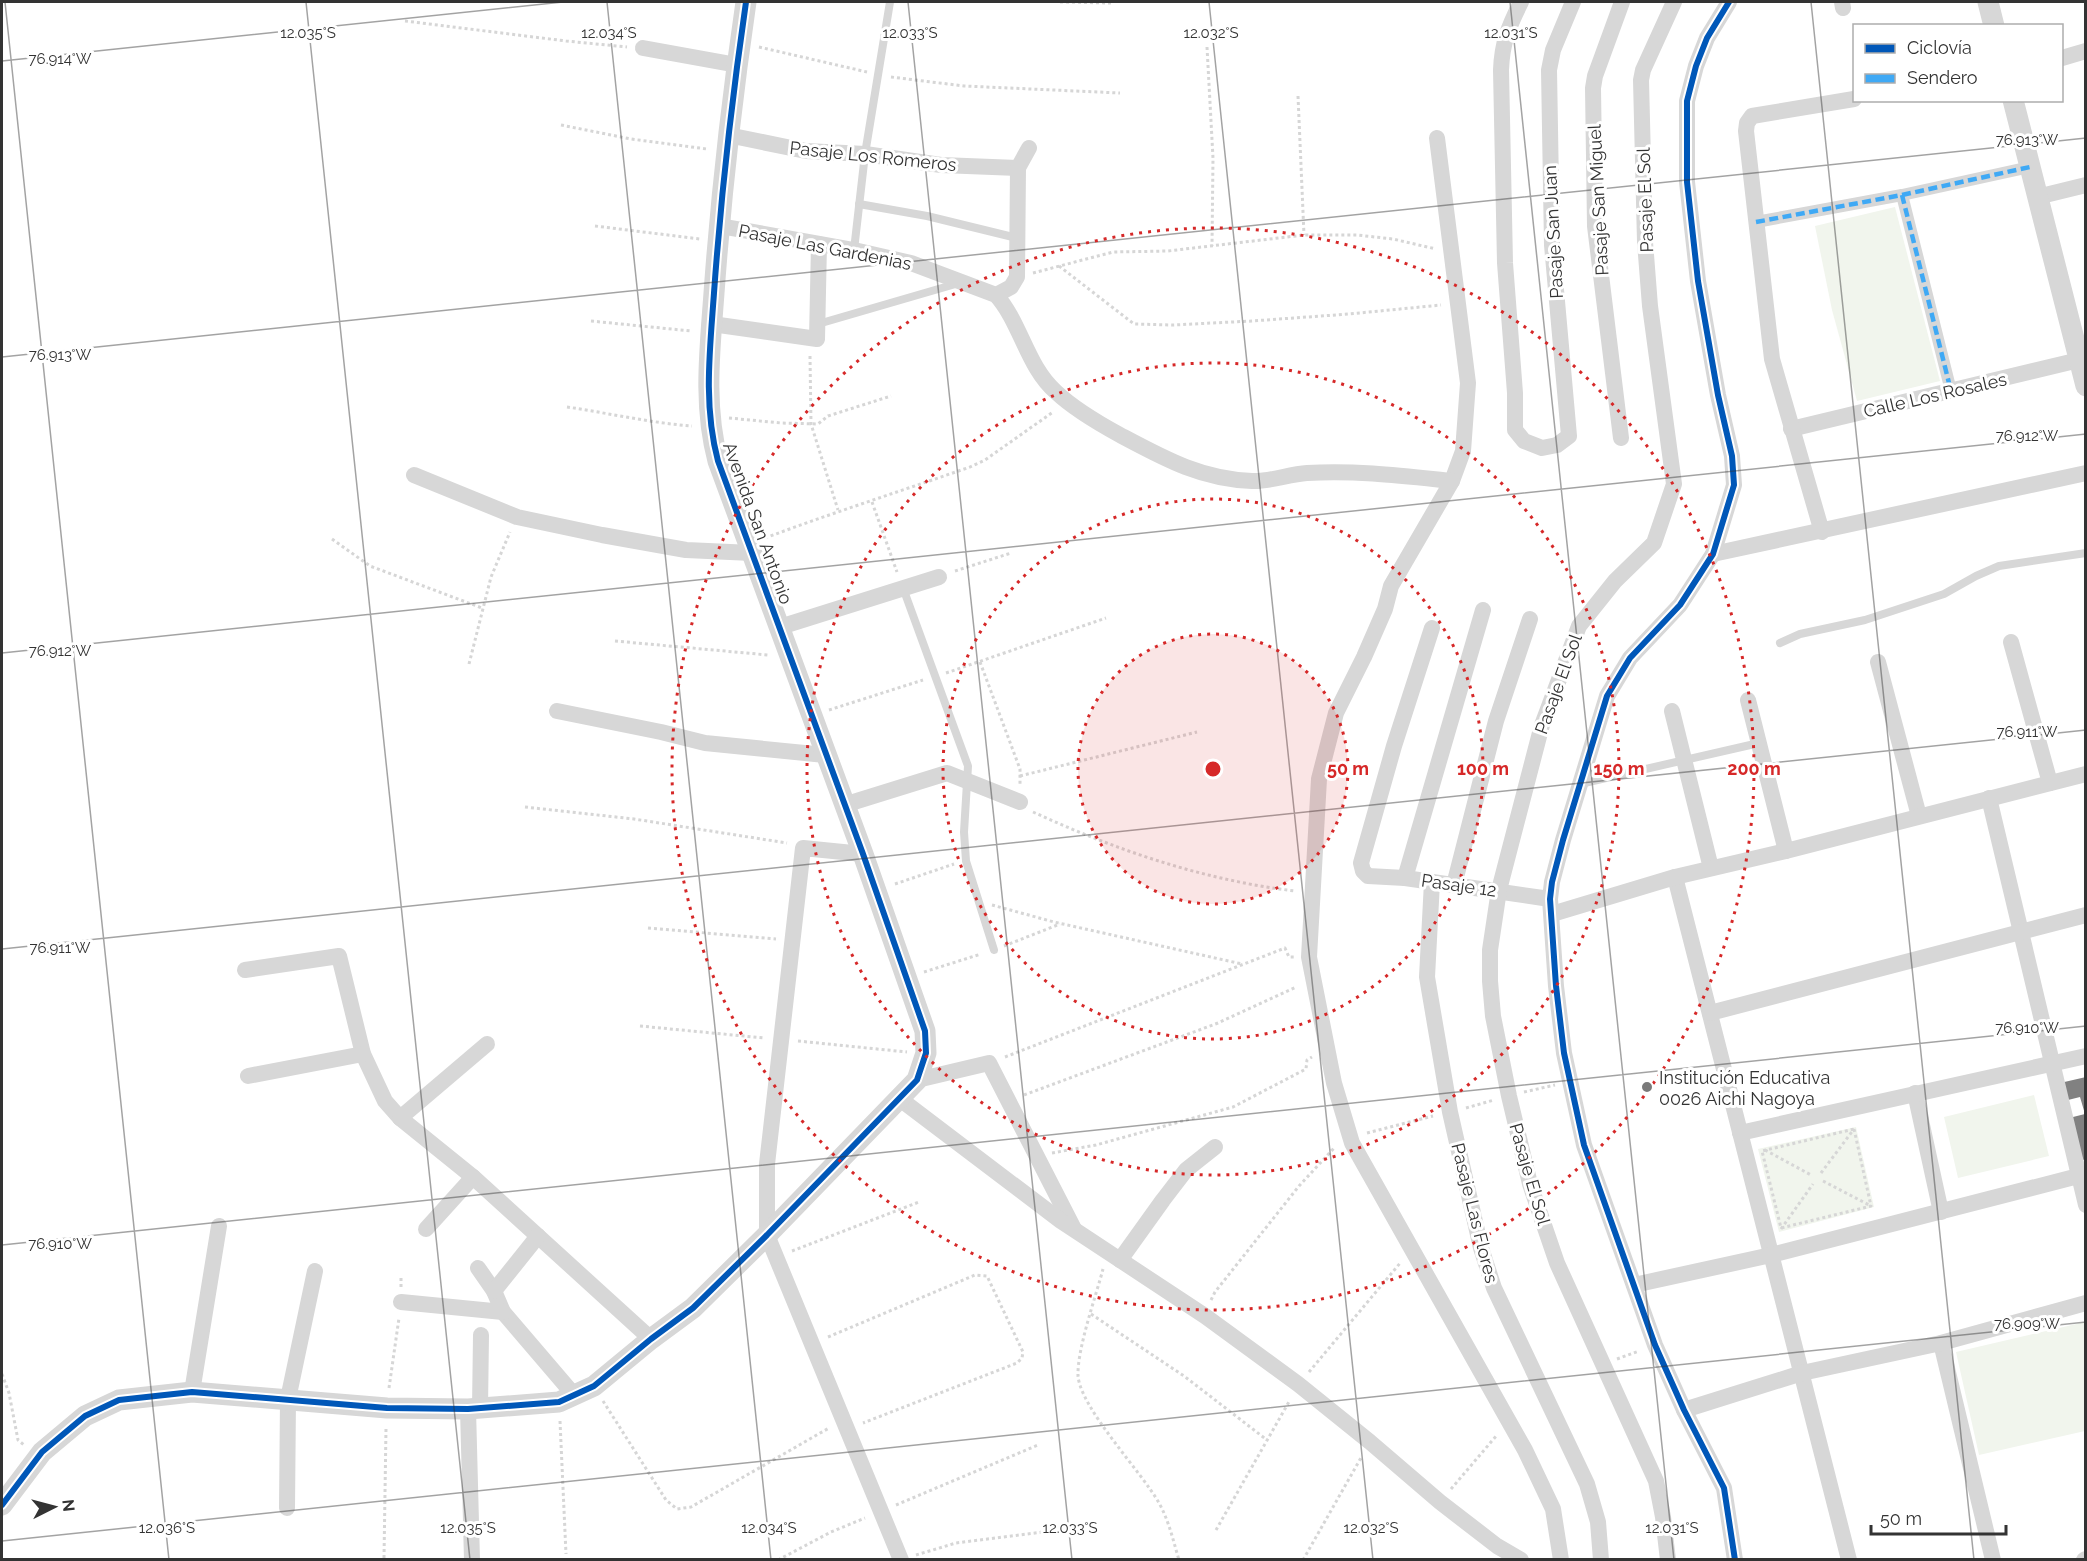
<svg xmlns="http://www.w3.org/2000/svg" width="2087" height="1561" font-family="Raleway,sans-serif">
  <rect width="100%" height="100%" fill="#fff"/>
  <g fill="#f1f5ed">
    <path d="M1895,207L1940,381L1857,401L1832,310L1815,226Z"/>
    <path d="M2034,1095L2049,1156L1958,1178L1944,1117Z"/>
    <path d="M1856,1127L1874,1207L1779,1232L1758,1149Z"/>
    <path d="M2085,1322V1431L1979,1455L1956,1352Z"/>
  </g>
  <path fill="#818181" d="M2086,1077V1159L2080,1161L2069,1118L2085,1114L2080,1097L2064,1101L2060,1083Z"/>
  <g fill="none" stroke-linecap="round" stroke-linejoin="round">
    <g stroke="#d6d6d6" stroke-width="3" stroke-dasharray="3 3" stroke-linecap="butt">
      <path d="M1060,2L1111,3"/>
      <path d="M405,21L566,41L627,47"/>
      <path d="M759,47L867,72"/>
      <path d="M1207,47L1213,158L1212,246"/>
      <path d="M891,77L964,86L1120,93"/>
      <path d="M1298,96L1304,235"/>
      <path d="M561,125L631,139L707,149"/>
      <path d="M595,226L700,239"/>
      <path d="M1059,266L1134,324L1173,325L1252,321L1349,314L1441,305"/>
      <path d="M1033,273L1113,252L1168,251L1304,235H1357L1393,239L1436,249"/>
      <path d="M591,321L691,331"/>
      <path d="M810,356L811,424L838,510"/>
      <path d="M567,407C608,413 651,423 692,426"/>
      <path d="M729,418L781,423L818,424L828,416L891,396"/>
      <path d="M872,502L897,572"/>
      <path d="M765,538C832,513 901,491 970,467L985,460L1053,412"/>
      <path d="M332,539L370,566L482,608"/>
      <path d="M955,571L1011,553"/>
      <path d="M615,641L768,655"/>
      <path d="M980,662L1020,769V785"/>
      <path d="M469,664L491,577L510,532"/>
      <path d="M946,673L1106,618"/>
      <path d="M829,710L923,680"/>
      <path d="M1020,776L1197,732"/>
      <path d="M525,807L634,819L787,843"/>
      <path d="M1033,812C1116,850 1203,880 1295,891"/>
      <path d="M895,884L954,864"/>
      <path d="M992,905L1054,922L1242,964"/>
      <path d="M648,928L776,939"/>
      <path d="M1004,946L1060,924"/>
      <path d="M924,972L981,954"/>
      <path d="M640,1026L764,1038"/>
      <path d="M798,1041L907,1052"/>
      <path d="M1005,1057L1285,948L1289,957H1294"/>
      <path d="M1524,1092L1555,1085"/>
      <path d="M1024,1095L1218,1023L1296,987"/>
      <path d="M1466,1108L1494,1100"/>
      <path d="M1854,1129L1871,1206L1781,1228L1762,1151Z"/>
      <path d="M1367,1133L1433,1116"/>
      <path d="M1765,1150L1811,1175"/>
      <path d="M1052,1153L1096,1145L1233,1107L1306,1069L1307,1060L1312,1057"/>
      <path d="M1821,1173L1854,1129"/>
      <path d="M1823,1181L1871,1206"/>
      <path d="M1781,1229L1813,1184"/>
      <path d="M792,1251L919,1202"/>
      <path d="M1103,1269C1096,1296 1077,1349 1078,1376C1081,1409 1141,1471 1159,1503C1169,1521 1173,1540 1179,1560"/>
      <path d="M401,1287V1277"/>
      <path d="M1211,1300L1215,1292L1299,1186L1335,1147"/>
      <path d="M1091,1314L1184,1376L1267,1440"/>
      <path d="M828,1337L975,1275L987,1276L1023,1352L1022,1358L1017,1363L863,1423"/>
      <path d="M1617,1359L1639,1351"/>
      <path d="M1309,1372L1401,1262"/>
      <path d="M2,1374L9,1393L18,1440L24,1445"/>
      <path d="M389,1388L399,1318"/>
      <path d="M603,1401L666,1500L677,1509L691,1507L829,1428"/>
      <path d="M560,1421L566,1554"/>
      <path d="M1451,1489L1497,1435"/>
      <path d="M896,1505L1038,1445"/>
      <path d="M1216,1530L1290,1400"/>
      <path d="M916,1555L956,1543L1075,1528"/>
      <path d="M384,1558L386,1428"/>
      <path d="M778,1560L831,1532L865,1518"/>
      <path d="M1303,1560L1362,1456"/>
    </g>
    <g stroke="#d7d7d7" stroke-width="8">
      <path d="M859,204L927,216L1017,238"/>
      <path d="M854,250L865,154L890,2"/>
      <path d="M818,324L959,283"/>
      <path d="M903,588L968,766L964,832L966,861L994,950"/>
      <path d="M1780,643L1800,634L1865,620L1944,594L1976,576L1999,566L2086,553"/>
      <path d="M1580,784L1759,743"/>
    </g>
    <g stroke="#d7d7d7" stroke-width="12">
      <path d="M1902,195L1951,391"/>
      <path d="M1756,222L1902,195L2030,167"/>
    </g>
    <g stroke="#d7d7d7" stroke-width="16">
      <path d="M1521,2C1509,26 1502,42 1501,70L1505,263L1515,393V430L1524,441L1542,448L1557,445L1569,436L1552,245L1549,70L1553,50L1573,2"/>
      <path d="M1729,2L1707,38L1696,66L1687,101V182L1698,281L1718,395L1732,456L1734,485L1713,554L1680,605L1630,658L1607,696L1563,840L1552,882L1550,899L1556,986L1564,1053L1584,1145L1655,1345L1684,1410L1724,1488L1735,1560"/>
      <path d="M1842,2L1843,8"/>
      <path d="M643,48L737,65"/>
      <path d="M2062,58L2086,51"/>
      <path d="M728,135L806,151L865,154L941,165L1018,168"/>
      <path d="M1437,138L1468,383L1463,451L1452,481L1391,586L1385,609L1364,657L1336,713L1319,779L1309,957L1334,1083L1352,1143L1525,1450L1553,1509L1561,1560"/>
      <path d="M2037,197L2086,185"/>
      <path d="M720,226L854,250L911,263L996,295C1021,323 1027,367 1056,392C1074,409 1098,423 1120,435C1165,459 1201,479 1252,481C1270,482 1289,474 1307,473C1356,470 1404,476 1452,481"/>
      <path d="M996,295L1011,287L1017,277L1018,168L1029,148"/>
      <path d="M712,324L817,339L819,244"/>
      <path d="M1791,429L2079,360"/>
      <path d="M1621,438L1595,226L1593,88L1595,76L1622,2"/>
      <path d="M414,475L517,517L602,535L686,550L752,553"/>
      <path d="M1822,532L1772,359L1746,131L1747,123L1752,116L1854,99"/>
      <path d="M1713,554L2086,473"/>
      <path d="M780,627L939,577"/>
      <path d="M1432,628L1394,746L1361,863L1363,871L1368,876L1405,878L1550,899"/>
      <path d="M2011,642L2050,783"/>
      <path d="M1878,662L1919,816"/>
      <path d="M1748,700L1786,851"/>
      <path d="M557,711L661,732L705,743L825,755"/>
      <path d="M1672,711L1711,868"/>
      <path d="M1989,798L2086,1205"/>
      <path d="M844,805L947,773L1020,802"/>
      <path d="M863,854L803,848L767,1164V1235L901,1560"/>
      <path d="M1675,877L1849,1560"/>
      <path d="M1405,878L1483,610"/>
      <path d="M1432,882L1427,977L1450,1112L1481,1248L1494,1288L1587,1484L1598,1522L1601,1560"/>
      <path d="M1454,885L1496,721L1530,619"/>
      <path d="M1552,914L1675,877L1786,851L2086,774"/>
      <path d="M245,970L339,956L363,1054L385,1101L400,1118L473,1177L651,1339"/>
      <path d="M1710,1013L2086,915"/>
      <path d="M248,1076L363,1054"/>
      <path d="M917,1080L989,1063L1073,1227"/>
      <path d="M1915,1093L1941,1212"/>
      <path d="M900,1099L1061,1221L1205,1316L1298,1384L1370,1442L1440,1502L1497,1546L1521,1560"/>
      <path d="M400,1118L487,1044"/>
      <path d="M1740,1133L2086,1056"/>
      <path d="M426,1229L473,1177"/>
      <path d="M1120,1260L1163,1200L1186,1170L1215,1147"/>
      <path d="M478,1268L494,1291L503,1312L574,1395"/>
      <path d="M1634,1285L1771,1255L2086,1174"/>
      <path d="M494,1291L538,1236"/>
      <path d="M401,1302L503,1312"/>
      <path d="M1941,1343L1993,1560"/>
      <path d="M192,1392L219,1226"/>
      <path d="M480,1408L481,1335"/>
      <path d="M468,1409L472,1560"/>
      <path d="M1684,1410L1802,1373L1941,1343L2086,1303"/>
      <path d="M287,1508L288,1399L315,1271"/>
      <path d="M1668,1560L1663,1517L1656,1481L1557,1263L1530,1184L1509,1096L1493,1016L1490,981V950L1499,890L1542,725L1579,626L1615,581L1654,543L1674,484L1650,306L1645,242L1641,80L1643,70L1674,2"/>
      <path d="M2084,1560L2086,1559"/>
    </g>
    <g stroke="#d7d7d7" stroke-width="21">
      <path d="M1988,2L1994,26"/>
      <path d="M2013,100L2086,386"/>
      <path d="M2,1505L42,1452L85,1416L119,1400L192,1392L387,1408L468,1409L559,1402L594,1386L651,1339L693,1308L767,1235L917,1080L926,1053L925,1031L863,854L718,461C703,405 710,349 714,293C721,195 732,98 746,2"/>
    </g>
    <g stroke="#3fa9f5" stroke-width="4.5" stroke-dasharray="9 4.5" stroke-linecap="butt">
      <path d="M1902,195L1951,391"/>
      <path d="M1756,222L1902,195L2030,167"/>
    </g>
    <g stroke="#fff" stroke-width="10">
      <g id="cycleway">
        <path d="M1729,2L1707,38L1696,66L1687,101V182L1698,281L1718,395L1732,456L1734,485L1713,554L1680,605L1630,658L1607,696L1563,840L1552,882L1550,899L1556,986L1564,1053L1584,1145L1655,1345L1684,1410L1724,1488L1735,1560"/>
        <path d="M2,1505L42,1452L85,1416L119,1400L192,1392L387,1408L468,1409L559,1402L594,1386L651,1339L693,1308L767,1235L917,1080L926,1053L925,1031L863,854L718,461C703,405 710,349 714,293C721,195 732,98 746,2"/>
      </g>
    </g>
    <use href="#cycleway" stroke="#0057b8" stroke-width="6"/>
  </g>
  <path fill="none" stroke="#333" stroke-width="1.5" stroke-opacity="0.45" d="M5,2L169,1560M306,2L470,1560M607,2L771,1560M908,2L1072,1560M1209,2L1373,1560M1510,2L1674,1560M1811,2L1974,1560M2,61L563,2M2,357L2086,138M2,653L2086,434M2,949L2086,730M2,1245L2086,1026M2,1541L2086,1322"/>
  <circle cx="1213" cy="769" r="135" fill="#d62828" fill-opacity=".12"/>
  <g fill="none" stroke="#d62828" stroke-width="3" stroke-dasharray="3 6">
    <circle cx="1213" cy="769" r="135"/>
    <circle cx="1213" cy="769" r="270"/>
    <circle cx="1213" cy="769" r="406"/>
    <circle cx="1213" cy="769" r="541"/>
  </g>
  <circle fill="#7a7a7a" stroke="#fff" stroke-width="2" cx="1647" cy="1087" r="6"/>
  <g text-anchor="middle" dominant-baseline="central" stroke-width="6" stroke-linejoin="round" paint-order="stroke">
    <g font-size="18" fill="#333" stroke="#fff">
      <text transform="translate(873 156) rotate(6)">Pasaje Los Romeros</text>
      <text transform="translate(1598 200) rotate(-93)">Pasaje San Miguel</text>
      <text transform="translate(1645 200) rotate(-92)">Pasaje El Sol</text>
      <text transform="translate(1553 232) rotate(-93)">Pasaje San Juan</text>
      <text transform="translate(825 247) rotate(11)">Pasaje Las Gardenias</text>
      <text transform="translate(1935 395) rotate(-13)">Calle Los Rosales</text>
      <text transform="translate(758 523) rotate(70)">Avenida San Antonio</text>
      <text transform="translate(1558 684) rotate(-70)">Pasaje El Sol</text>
      <text transform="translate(1459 885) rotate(8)">Pasaje 12</text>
      <text transform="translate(1530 1174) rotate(74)">Pasaje El Sol</text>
      <text transform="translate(1475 1213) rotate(76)">Pasaje Las Flores</text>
    </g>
    <g font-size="18" fill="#333" stroke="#fff" text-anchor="start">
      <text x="1659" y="1077">Institución Educativa<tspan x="1659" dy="21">0026 Aichi Nagoya</tspan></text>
    </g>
  </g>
  <g font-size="15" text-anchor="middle" fill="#333" stroke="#fff" stroke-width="6" stroke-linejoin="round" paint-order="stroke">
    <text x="308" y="38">12.035°S</text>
    <text x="609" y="38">12.034°S</text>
    <text x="910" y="38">12.033°S</text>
    <text x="1211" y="38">12.032°S</text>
    <text x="1511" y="38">12.031°S</text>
    <text x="60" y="64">76.914°W</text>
    <text x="2027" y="145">76.913°W</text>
    <text x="60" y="360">76.913°W</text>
    <text x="2027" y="441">76.912°W</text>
    <text x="60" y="656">76.912°W</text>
    <text x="2027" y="737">76.911°W</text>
    <text x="60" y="953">76.911°W</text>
    <text x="2027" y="1033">76.910°W</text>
    <text x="60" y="1249">76.910°W</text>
    <text x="2027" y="1329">76.909°W</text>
    <text x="167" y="1533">12.036°S</text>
    <text x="468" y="1533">12.035°S</text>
    <text x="769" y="1533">12.034°S</text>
    <text x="1070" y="1533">12.033°S</text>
    <text x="1371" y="1533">12.032°S</text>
    <text x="1672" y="1533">12.031°S</text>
  </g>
  <circle cx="1213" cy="769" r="9" fill="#d62828" stroke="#fff" stroke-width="3"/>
  <g font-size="18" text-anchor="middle" font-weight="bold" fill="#d62828" stroke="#fff" stroke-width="6" stroke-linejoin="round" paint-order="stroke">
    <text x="1348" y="775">50 m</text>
    <text x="1483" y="775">100 m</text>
    <text x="1619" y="775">150 m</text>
    <text x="1754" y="775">200 m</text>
  </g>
  <rect width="2087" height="1561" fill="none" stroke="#333333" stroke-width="6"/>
  <rect x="1853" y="24" width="210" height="78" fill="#ffffff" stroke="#adadad" stroke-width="1.5"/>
  <rect x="1865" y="44" width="30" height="9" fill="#0057b8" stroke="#adadad" stroke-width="1.5"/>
  <text x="1907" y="54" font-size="18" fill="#333333">Ciclovía</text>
  <rect x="1865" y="74" width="30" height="9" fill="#3fa9f5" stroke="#adadad" stroke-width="1.5"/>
  <text x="1907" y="84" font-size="18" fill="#333333">Sendero</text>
  <g transform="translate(54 1507) rotate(84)" stroke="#ffffff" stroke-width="4.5" paint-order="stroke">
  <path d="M0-4.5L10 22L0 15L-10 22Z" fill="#333333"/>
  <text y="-9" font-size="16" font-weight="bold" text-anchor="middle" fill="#333333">N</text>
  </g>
  <path d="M1871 1525v9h135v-9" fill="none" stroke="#333333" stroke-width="3"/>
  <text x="1880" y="1525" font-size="18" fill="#333333" stroke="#ffffff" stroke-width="4.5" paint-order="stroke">50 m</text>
</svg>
